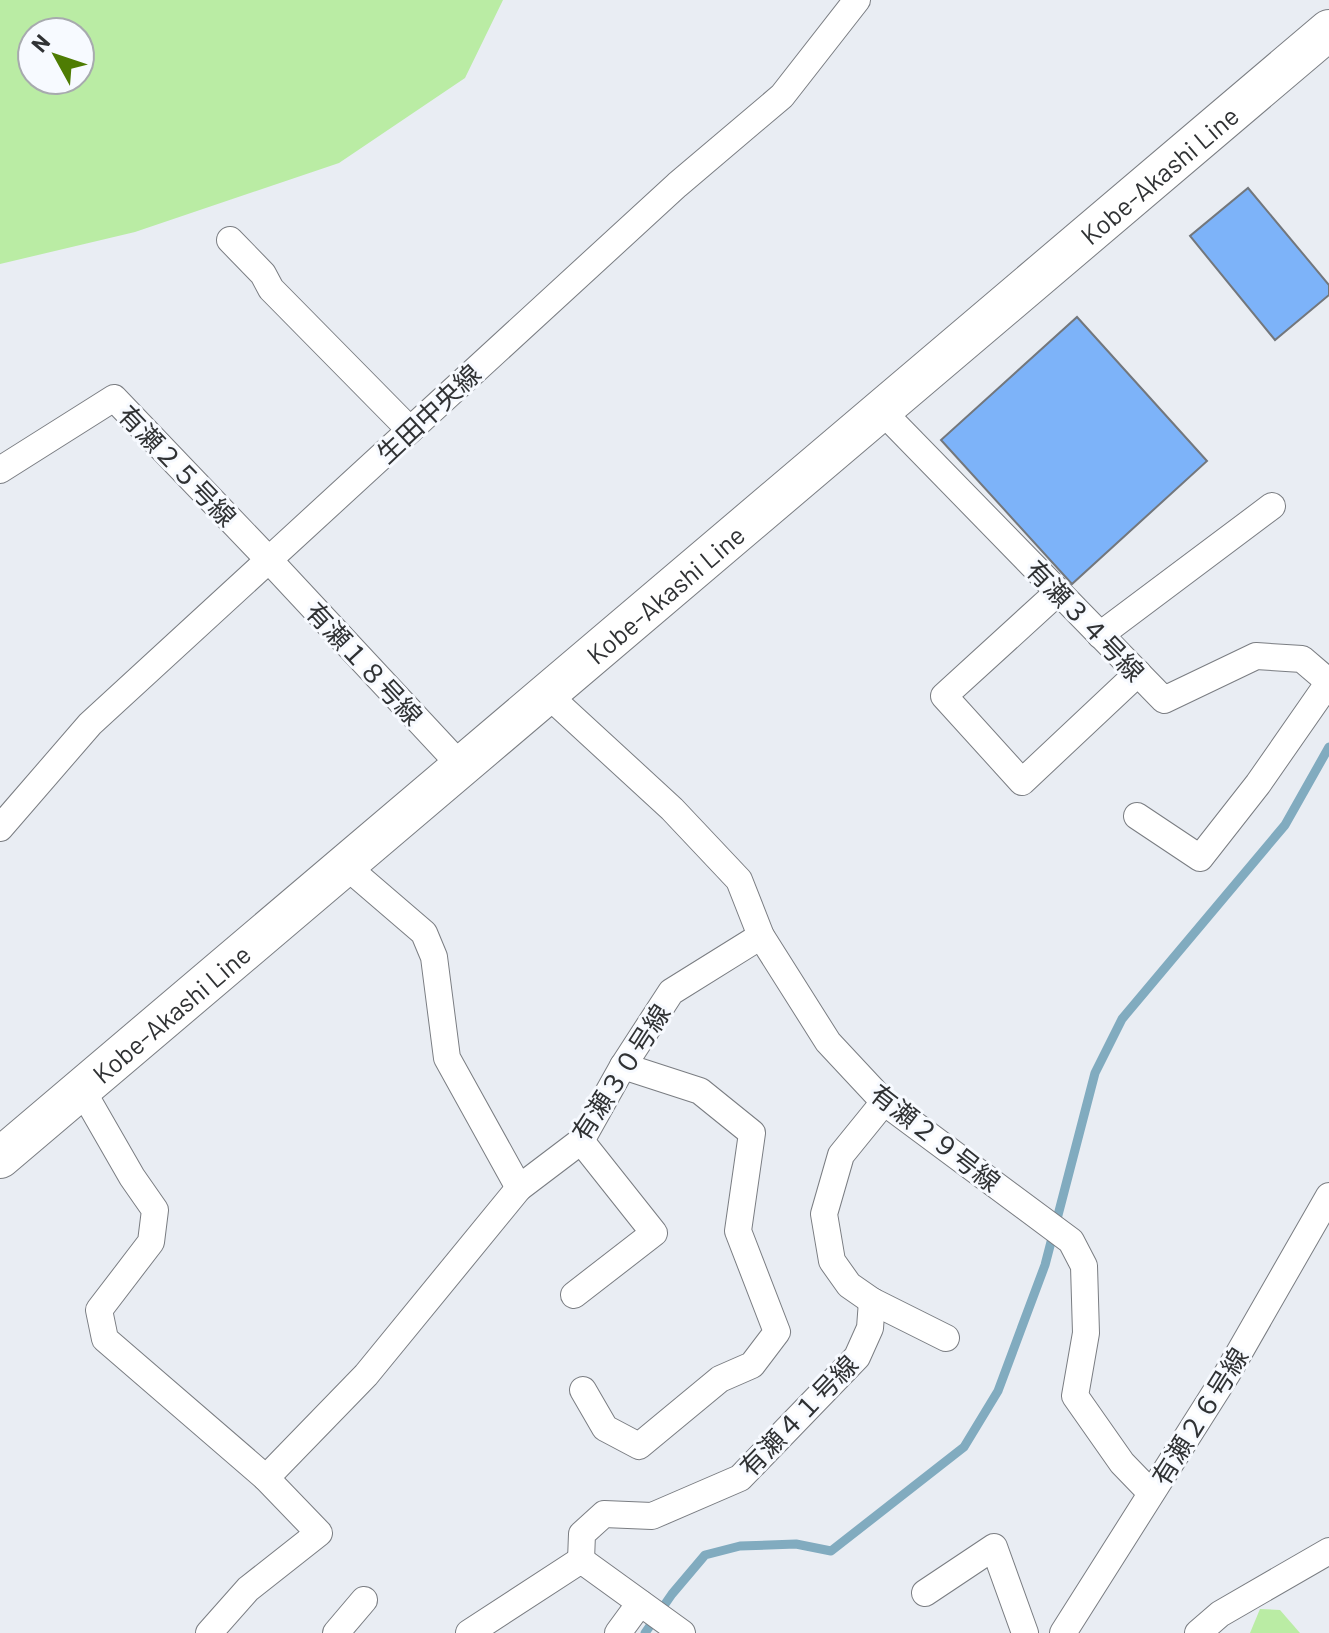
<svg xmlns="http://www.w3.org/2000/svg" width="1329" height="1633" font-family="Barlow,'Noto Sans JP',sans-serif">
  <rect width="100%" height="100%" fill="#e9edf3"/>
  <g fill="#baeca4" fill-rule="evenodd">
    <path d="M0,0H503L465,78L339,163L135,232L0,264ZM80,32V80H32V32Z"/>
    <path d="M1260,1609L1280,1610L1300,1633H1250Z"/>
  </g>
  <g fill="none" stroke-linecap="round" stroke-linejoin="round">
    <path stroke="#81abbf" stroke-width="9" d="M645,1633L672,1594L705,1555L740,1546L796,1544L831,1551L964,1447L998,1391L1045,1265L1095,1073L1122,1019L1285,825L1329,747"/>
  </g>
  <g fill="#7db3f9" stroke="#73777c" stroke-width="2">
    <path d="M1248,188L1329,285V295L1275,340L1190,236Z"/>
    <path d="M1077,317L1207,461L1072,584L941,440Z"/>
  </g>
  <g fill="none" stroke-linecap="round" stroke-linejoin="round">
    <g stroke="#7a7d82" stroke-width="28">
      <g id="minor">
        <path d="M230,240L263,274L271,289L410,430"/>
        <path d="M881,410L1164,700L1256,656L1302,659L1329,682"/>
        <path d="M0,470L114,398L269,560L462,767"/>
        <path d="M1058,592L944,696L1022,782L1138,673"/>
        <path d="M1100,635L1272,506"/>
        <path d="M547,694L672,809L739,880L761,936L828,1042L884,1102L1071,1241L1084,1266L1086,1333L1075,1396L1122,1463L1151,1493"/>
        <path d="M1137,816L1200,858L1258,784L1329,682"/>
        <path d="M0,828L90,724L677,185L782,96L857,0"/>
        <path d="M346,866L424,933L434,957L447,1058L519,1188L581,1141L623,1066L671,992L761,936"/>
        <path d="M82,1090L132,1177L155,1210L151,1242L99,1310L105,1339L266,1478L366,1375L519,1188"/>
        <path d="M884,1102L841,1155L824,1214L832,1261L849,1285L872,1301L946,1338"/>
        <path d="M574,1295L654,1233L581,1141"/>
        <path d="M583,1390L605,1428L639,1446L720,1379L752,1365L777,1332L738,1231L752,1133L700,1091L623,1066"/>
        <path d="M581,1560L582,1534L604,1514L652,1516L740,1478L857,1357L870,1328L872,1301"/>
        <path d="M925,1593L994,1547L1025,1633"/>
        <path d="M209,1633L248,1589L319,1533L266,1478"/>
        <path d="M336,1633L364,1600"/>
        <path d="M469,1633L581,1560L682,1633"/>
        <path d="M618,1633L640,1603"/>
        <path d="M1063,1633L1227,1374L1329,1196"/>
        <path d="M1198,1633L1220,1614L1329,1551"/>
      </g>
    </g>
    <g stroke="#7a7d82" stroke-width="42">
      <g id="primary">
        <path id="s1" d="M0,1158L1329,30"/>
      </g>
    </g>
    <use href="#minor" stroke="#fff" stroke-width="26"/>
    <use href="#primary" stroke="#fff" stroke-width="40"/>
  </g>
  <g text-anchor="middle" dominant-baseline="central" stroke-width="6" stroke-linejoin="round" paint-order="stroke">
    <g font-size="26" fill="#303234" stroke="#f7faff">
      <text stroke="none"><textPath href="#s1" startOffset="1520">Kobe-Akashi Line</textPath></text>
      <text transform="translate(428 413) rotate(-43)">生田中央線</text>
      <text transform="translate(178 465) rotate(46)">有瀬２５号線</text>
      <text stroke="none"><textPath href="#s1" startOffset="872">Kobe-Akashi Line</textPath></text>
      <text transform="translate(1086 620) rotate(46)">有瀬３４号線</text>
      <text transform="translate(365 663) rotate(47)">有瀬１８号線</text>
      <text stroke="none"><textPath href="#s1" startOffset="224">Kobe-Akashi Line</textPath></text>
      <text transform="translate(620 1072) rotate(-57)">有瀬３０号線</text>
      <text transform="translate(936 1137) rotate(38)">有瀬２９号線</text>
      <text transform="translate(798 1415) rotate(-46)">有瀬４１号線</text>
      <text transform="translate(1199 1416) rotate(-58)">有瀬２６号線</text>
    </g>
  </g>
  <g transform="translate(56 56) rotate(310)"><circle r="38" fill="#f7faff" stroke="#a7aaae" stroke-width="2"/>
  <path d="M0-6L14 30L0 20L-14 30Z" fill="#4e7c03"/>
  <text y="-12" font-size="22" font-weight="bold" text-anchor="middle" fill="#303234">N</text>
  </g>
</svg>
